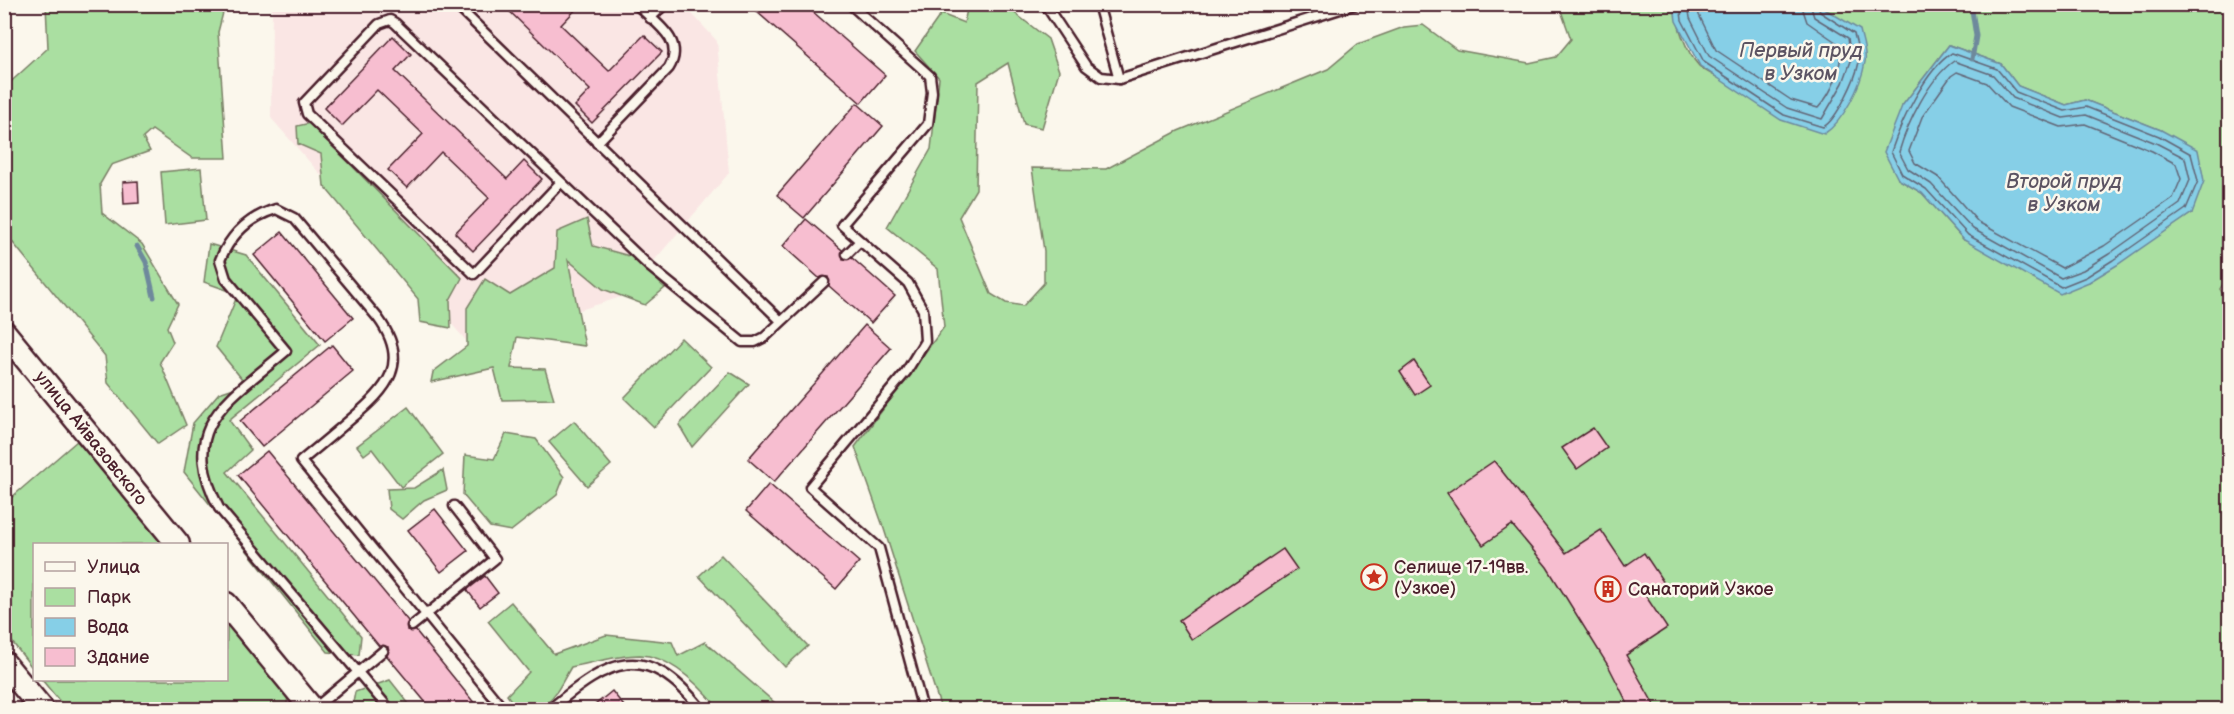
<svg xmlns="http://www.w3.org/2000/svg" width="2234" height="714" font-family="'Balsamiq Sans',sans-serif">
  <rect width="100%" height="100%" fill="#fbf7ec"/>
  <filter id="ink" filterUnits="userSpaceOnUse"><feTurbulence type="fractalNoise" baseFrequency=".0167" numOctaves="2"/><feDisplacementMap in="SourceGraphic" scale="12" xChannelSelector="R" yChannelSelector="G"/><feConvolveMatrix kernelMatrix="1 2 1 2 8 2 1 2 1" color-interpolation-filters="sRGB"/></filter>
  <g filter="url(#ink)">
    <path fill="#fae6e4" d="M272,5H684L717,41L729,173L624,296L470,345L271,118Z"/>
    <g fill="#aadfa1" stroke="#7a7f66" stroke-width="1.5" fill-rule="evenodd">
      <path d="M46,5H225L218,32L227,158H192L152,130L143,138L150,151L111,165L100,184L102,213L142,244L178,304L167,327L173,342L160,362L186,425L158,444L108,383L105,356L5,233V87L48,48Z"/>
      <path d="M968,5H1012V11L1048,39L1059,71L1042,128L1024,124L1008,63L978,82L976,189L959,217L991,294L1006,303L1023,306L1044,283V251L1032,168L1106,169L1178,131L1328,69L1358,44L1404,27L1423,25L1457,50L1529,63L1556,57L1571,39L1559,5H1674C1677,24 1685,50 1699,66C1704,71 1713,75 1719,78L1826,8L1818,5H2229L2230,272L2220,289L2230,306L2229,709H941L884,529L855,447L944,327L938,269L887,227L931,149L939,78L915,51L941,14L964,23ZM1949,45L2001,64L2018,86L2066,105L2085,100L2161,130L2192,213L2089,282L1964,240L1922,193L1898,179L1902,106Z"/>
      <path d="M310,123L462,278L450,300L451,328L420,322L418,299L324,186L321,154L298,144L297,126Z"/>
      <path d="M201,168L206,220L165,225L161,172Z"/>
      <path d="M587,219L593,246L633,257L665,288L645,305L603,289L568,260L585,346L517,337L511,368L545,369L554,399L502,400L494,368L431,382L433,372L467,346V308L485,279L510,295L555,268L557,232Z"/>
      <path d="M209,244L246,255L320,345L229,420L251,450L227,472L361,636L359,655L328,652L184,472L193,423L219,393L246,384L216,347L238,294L204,282Z"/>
      <path d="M681,338L711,367L654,427L624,398Z"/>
      <path d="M730,372L749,384L692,447L679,425Z"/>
      <path d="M408,407L443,454L401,487L372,449L364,455L357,446Z"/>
      <path d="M574,421L611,465L587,486L549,442Z"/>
      <path d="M506,434L536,439L564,477L557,495L511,531L490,527L463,495L465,455L494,459Z"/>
      <path d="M77,441L163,544H34V670L5,633V503Z"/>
      <path d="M443,470L447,490L424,500L402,519L389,509L387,489L414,488Z"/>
      <path d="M721,555L808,646L785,667L699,576Z"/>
      <path d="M511,602L554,654L606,635L672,642L678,656L705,642L782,709H719C701,687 671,656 640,655C618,655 592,663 571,667C555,694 552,710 517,709L507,695L529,672L488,621Z"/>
      <path d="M227,622L288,696L286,709H66L42,680H226Z"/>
      <path d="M390,680L413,709L352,708L355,692Z"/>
    </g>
    <g fill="#86cfe7" stroke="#6e899c" stroke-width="1.5">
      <path d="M1674,5H1818L1860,30C1862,40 1867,53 1865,62C1861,86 1843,122 1824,134L1781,120L1700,66L1676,21Z"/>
      <path d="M1949,45L2001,64L2018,86L2066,105L2085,100L2161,130L2198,150L2204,181L2192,213L2117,265L2089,282L2060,294L1964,240L1922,193L1898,179L1884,152L1902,106Z"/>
    </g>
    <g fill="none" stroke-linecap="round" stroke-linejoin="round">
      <g stroke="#626576" stroke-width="1.5">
        <path d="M1680,4L1682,20L1704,62L1784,115L1823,127C1837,120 1856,78 1859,62C1860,54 1856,42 1854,34L1820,12L1817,4"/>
        <path d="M1688,4L1690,18L1709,56L1787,108L1822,119L1843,83L1851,61L1848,38L1814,17L1810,4"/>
        <path d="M1697,4L1699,15L1716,50L1791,100L1818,108C1833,92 1843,66 1840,45L1807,22L1801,4"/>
        <path d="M1952,53L1997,69L2016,92L2065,111L2086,107L2159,136L2191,154L2198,181L2186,209L2113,260L2086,277L2061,287L1968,235L1926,189L1902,174L1891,152C1901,122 1925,70 1952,53Z"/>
        <path d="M1954,61L1993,75L2013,98L2063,118L2086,115L2156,143L2185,158L2190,180L2180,204L2109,254L2083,270L2061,278L1973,229L1931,184L1908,169L1899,152C1907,124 1929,78 1954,61Z"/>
        <path d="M1957,72L1987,83L2009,107L2061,127L2085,124L2152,151L2176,164L2181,179L2173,198L2104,246L2062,268L1978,222L1938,177L1915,163L1909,151L1922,117L1951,76Z"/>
      </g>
      <g stroke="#6e899c" stroke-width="5">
        <path d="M1971,4L1976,36L1972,59"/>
        <path d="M137,246L146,262L154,297"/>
      </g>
    </g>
    <g fill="#f7bed0" stroke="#4a1f2b" stroke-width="1.5">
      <path d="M502,4H581L561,25L609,71L644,35L662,52L592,123L575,106L590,90Z"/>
      <path d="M748,4H804L885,75L861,103Z"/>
      <path d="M393,36L411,54L395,71L507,179L524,161L542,179L473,251L455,233L489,198L441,152L407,188L388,170L423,134L377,90L342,126L324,108Z"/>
      <path d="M857,103L883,126L804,218L777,195Z"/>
      <path d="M138,181L139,203L124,204L123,182Z"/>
      <path d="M806,219L842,250L843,259L852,258L895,296L871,323L829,286L828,277L819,278L783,246Z"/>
      <path d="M282,232L353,318L325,341L254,255Z"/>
      <path d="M865,325L891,348L774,482L748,459Z"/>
      <path d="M332,345L353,371L262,447L240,421Z"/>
      <path d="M1414,361L1430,385L1415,395L1400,372Z"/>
      <path d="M1593,428L1607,448L1577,469L1562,448Z"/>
      <path d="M267,451L408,621L407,630L416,631L480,710H432L387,656L388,647L379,646L238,475Z"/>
      <path d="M1494,461L1566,553L1601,530L1625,566L1644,553L1664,583L1645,595L1667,628L1626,655L1657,710H1631L1609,667L1547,567L1512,525L1483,545L1447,493Z"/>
      <path d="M769,484L859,562L836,589L746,511Z"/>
      <path d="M435,509L468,551L441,572L408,530Z"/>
      <path d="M1283,549L1297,569L1192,640L1179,620Z"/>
      <path d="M485,576L498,593L480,607L467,590Z"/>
      <path d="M612,691L627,710H589Z"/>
    </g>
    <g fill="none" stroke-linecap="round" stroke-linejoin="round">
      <g stroke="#4a1f2b" stroke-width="13">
        <g id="lane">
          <path d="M455,4L781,321"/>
          <path d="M850,4L930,76L932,92L928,124L842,225L908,283L923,310L925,341L906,372L810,487L879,548L923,710"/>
          <path d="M1045,4L1086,66L1101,77L1119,79L1356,4"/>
          <path d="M1098,4L1119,79"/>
          <path d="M650,18L665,4"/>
          <path d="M597,143L669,68C686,40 655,23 636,4"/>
          <path d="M561,182L474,274L307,114L304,103L379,24L390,20L395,23L650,267L742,342H755L765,337L824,282"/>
          <path d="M847,254L860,241"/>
          <path d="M412,626L495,559L454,506"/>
          <path d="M315,708L383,651"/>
          <path d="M390,710L219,508C176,425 229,400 286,351L226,279L220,260C231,234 249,217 276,209L294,218L378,318C411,363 388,388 351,419C335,433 318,447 301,461L504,710"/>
          <path d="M549,710C610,659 645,639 702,710"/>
        </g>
      </g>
      <g stroke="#4a1f2b" stroke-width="27">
        <g id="secondary">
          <path d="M4,332L178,544"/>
          <path d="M226,604L313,710"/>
          <path d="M4,663L43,710"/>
        </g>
      </g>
      <use href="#lane" stroke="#fbf7ec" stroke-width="8"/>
      <use href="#secondary" stroke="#fbf7ec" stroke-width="22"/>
    </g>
  </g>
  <defs>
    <g id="sight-ring" transform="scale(1.35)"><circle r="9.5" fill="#fbf7ec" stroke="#c8321e" stroke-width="1.5"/><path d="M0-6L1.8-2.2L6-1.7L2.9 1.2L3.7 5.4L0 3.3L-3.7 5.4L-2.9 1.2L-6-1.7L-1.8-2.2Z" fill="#c8321e"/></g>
    <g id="building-ring" transform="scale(1.35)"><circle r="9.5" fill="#fbf7ec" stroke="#c8321e" stroke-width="1.5"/><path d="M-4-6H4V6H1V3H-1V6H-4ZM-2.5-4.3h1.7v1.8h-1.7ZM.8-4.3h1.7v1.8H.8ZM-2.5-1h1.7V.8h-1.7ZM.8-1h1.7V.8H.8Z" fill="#c8321e"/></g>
  </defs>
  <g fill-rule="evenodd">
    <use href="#sight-ring" x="1374" y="577"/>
    <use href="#building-ring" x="1608" y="589"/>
  </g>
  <g text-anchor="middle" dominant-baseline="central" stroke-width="5" stroke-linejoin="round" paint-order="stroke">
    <g font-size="18" fill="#4a1f2b" stroke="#fbf7ec">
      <text transform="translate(91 438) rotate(51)">улица Айвазовского</text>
    </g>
    <g font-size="18" fill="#4a1f2b" stroke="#fbf7ec" text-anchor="start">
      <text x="1394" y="567">Селище 17-19вв.<tspan x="1394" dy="21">(Узкое)</tspan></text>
      <text x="1628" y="589">Санаторий Узкое</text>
    </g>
    <g font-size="20" font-style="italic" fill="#5c5463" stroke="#fbf7ec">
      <text x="1801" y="51">Первый пруд<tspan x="1801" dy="23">в Узком</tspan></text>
      <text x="2064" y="182">Второй пруд<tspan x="2064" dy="23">в Узком</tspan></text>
    </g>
  </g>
  <rect width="2234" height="714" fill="none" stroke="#fbf7ec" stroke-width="24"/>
  <rect x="12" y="12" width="2210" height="690" fill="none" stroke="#4a1f2b" stroke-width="2" filter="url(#ink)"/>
  <rect x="33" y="543" width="195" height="138" fill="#fbf7ec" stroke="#b4a19f" stroke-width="1.5"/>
  <rect x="45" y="562" width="30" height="9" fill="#fbf7ec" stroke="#b4a19f" stroke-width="1.5"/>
  <text x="87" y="573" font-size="18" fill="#4a1f2b">Улица</text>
  <rect x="45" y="588" width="30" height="18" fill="#aadfa1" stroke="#b4a19f" stroke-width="1.5"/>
  <text x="87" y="603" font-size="18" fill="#4a1f2b">Парк</text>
  <rect x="45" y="618" width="30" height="18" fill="#86cfe7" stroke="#b4a19f" stroke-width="1.5"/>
  <text x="87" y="633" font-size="18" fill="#4a1f2b">Вода</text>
  <rect x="45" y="648" width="30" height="18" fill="#f7bed0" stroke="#b4a19f" stroke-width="1.5"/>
  <text x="87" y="663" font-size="18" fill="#4a1f2b">Здание</text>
</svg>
